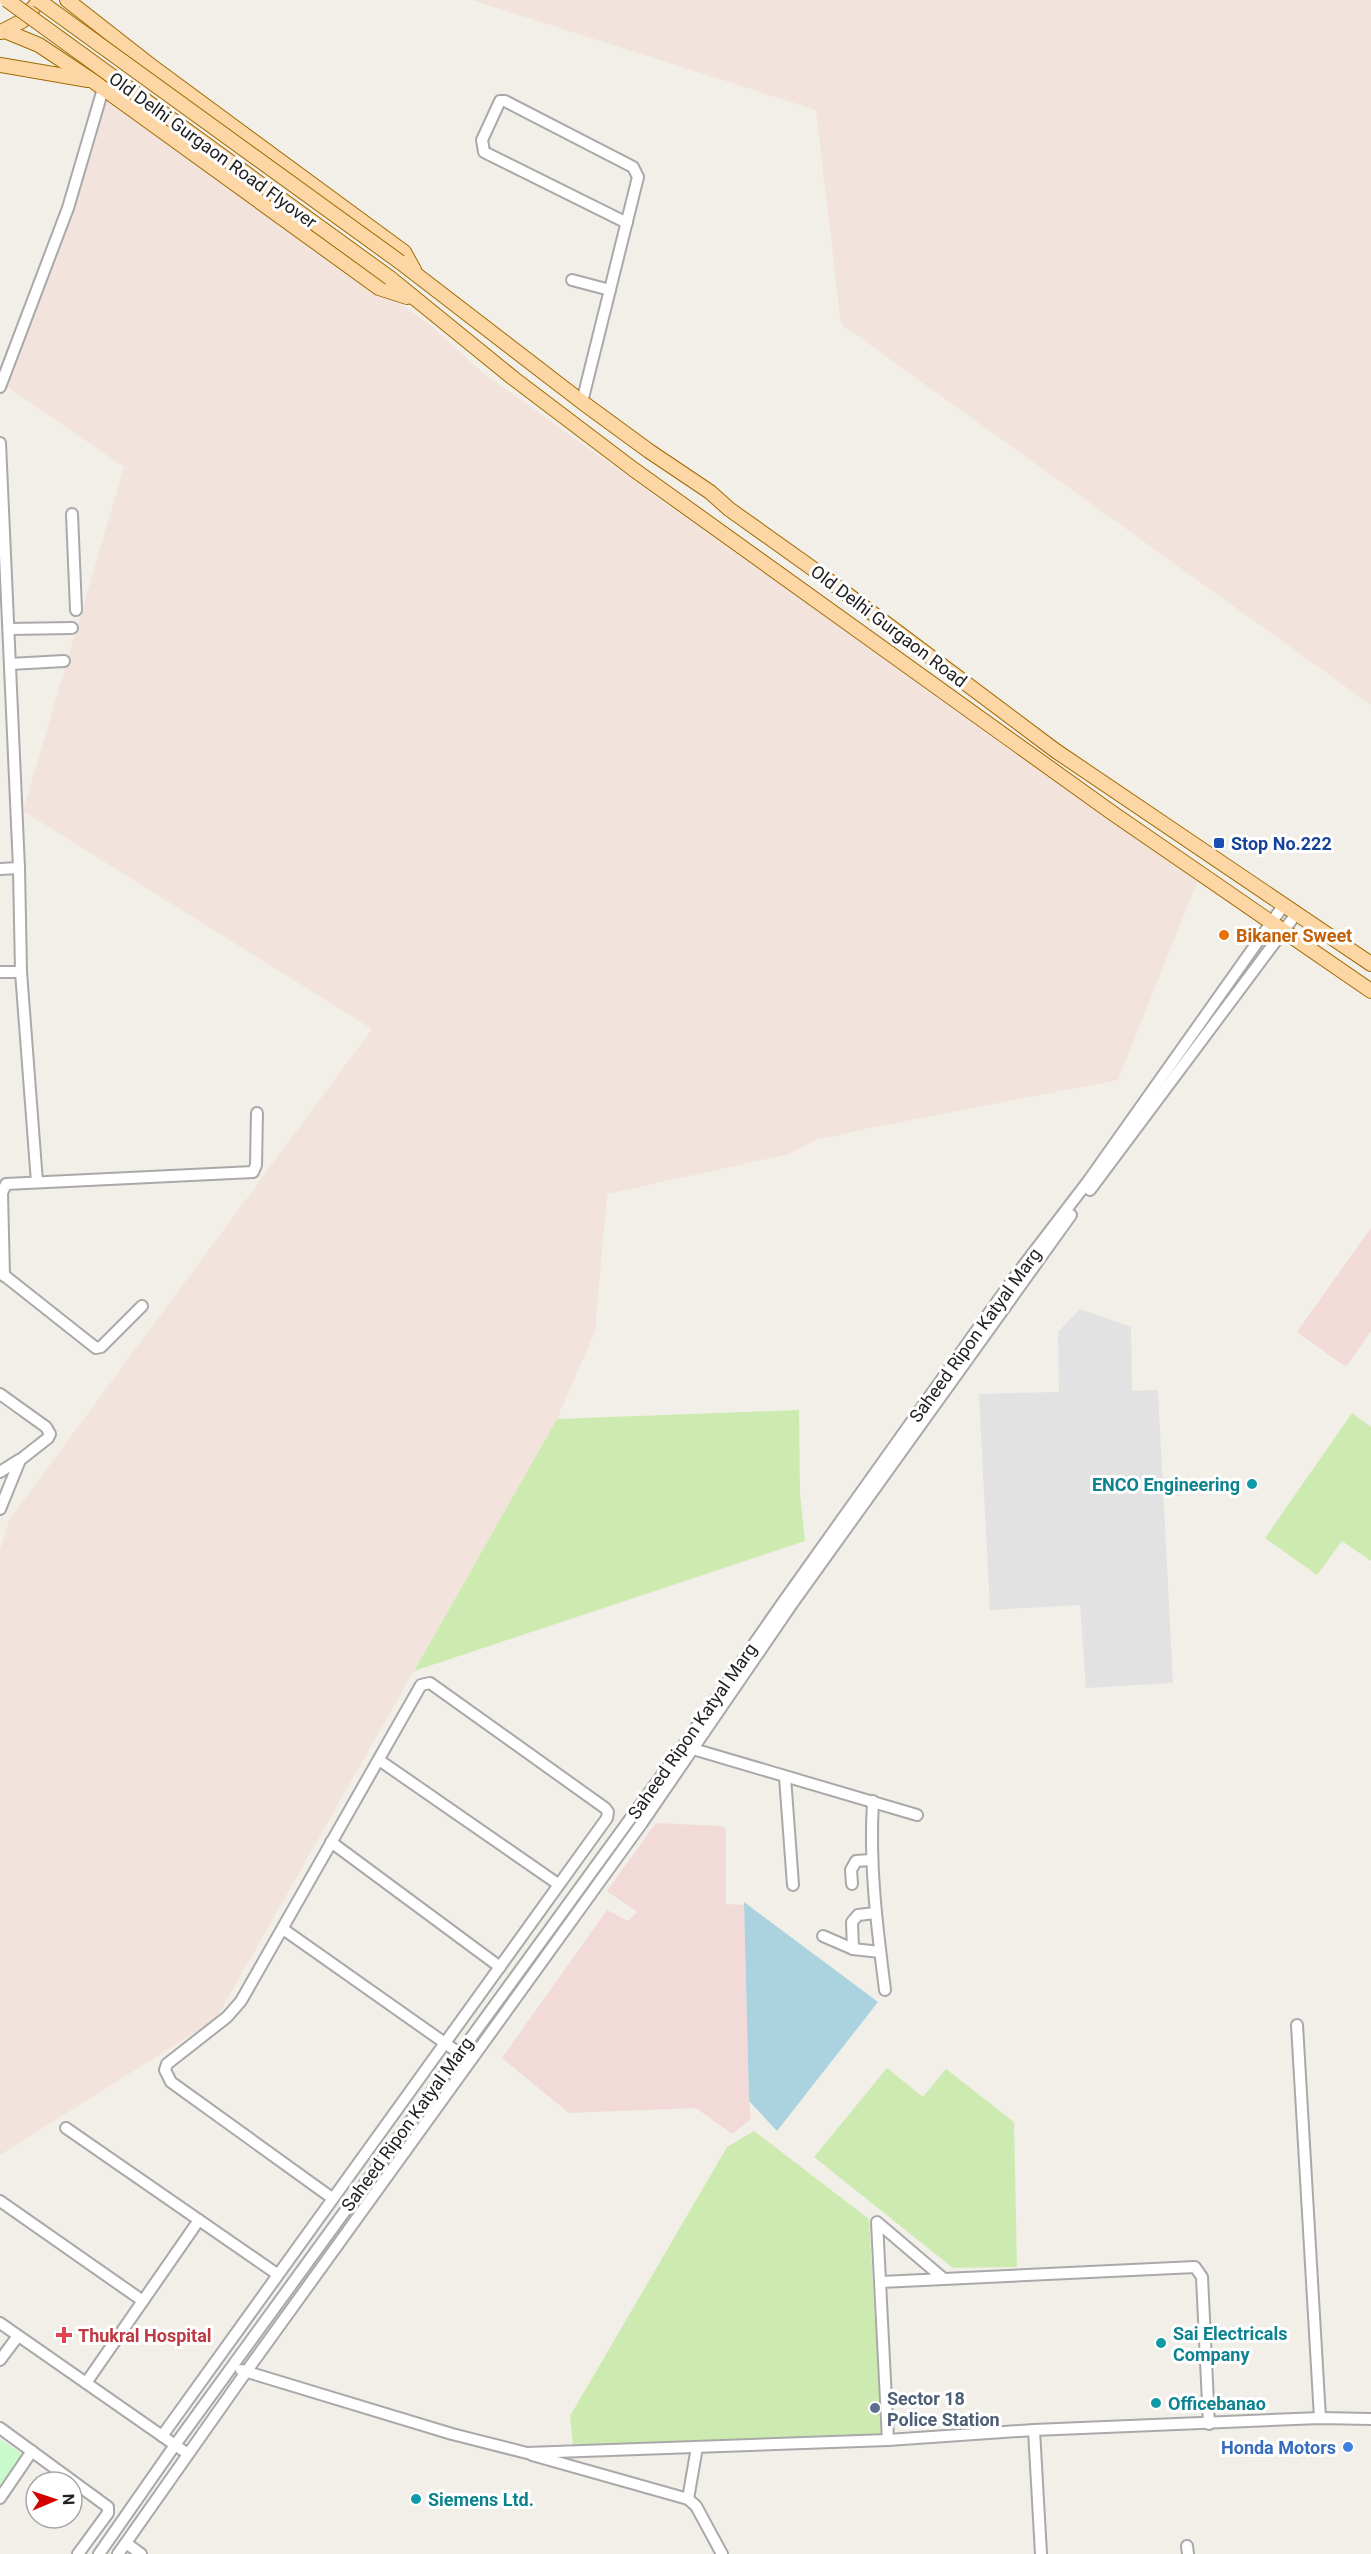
<svg xmlns="http://www.w3.org/2000/svg" width="1371" height="2554" font-family="Roboto,sans-serif">
  <rect width="100%" height="100%" fill="#f2efe9"/>
  <g fill="#f2dad9">
    <path d="M1371,1228V1331L1346,1367L1297,1332Z"/>
    <path d="M656,1823L721,1826L726,1829V1904L744,1905L749,2101L751,2119L732,2134L696,2108L569,2113L502,2058L607,1910L628,1921L637,1912L607,1891Z"/>
  </g>
  <g fill="#f3e3dd">
    <path d="M472,0H1371V705L841,324L816,110Z"/>
    <path d="M103,96L429,324L483,373L1197,882L1118,1080L864,1129L813,1141L789,1154L607,1194L595,1331L557,1419L216,2019L0,2155V1550L9,1520L372,1029L23,811L124,467L0,382Z"/>
  </g>
  <g fill="#cdebb0">
    <path d="M799,1410L800,1494L805,1541L414,1671L557,1419Z"/>
    <path d="M1352,1413L1371,1427V1561L1342,1541L1317,1575L1265,1538Z"/>
    <path d="M887,2068L923,2097L946,2069L1014,2122L1017,2267L953,2268L814,2157Z"/>
    <path d="M754,2131L869,2219L882,2440L574,2454L570,2416L727,2147Z"/>
  </g>
  <path fill="#c8facc" d="M0,2439L22,2454L0,2487Z"/>
  <path fill="#e2e2e2" d="M1080,1309L1131,1327L1132,1391L1158,1390L1173,1683L1086,1688L1080,1605L990,1610L979,1394L1059,1392L1058,1332Z"/>
  <path fill="#aad3df" d="M744,1902L878,2002L777,2131L749,2101Z"/>
  <g fill="none" stroke-linecap="round" stroke-linejoin="round">
    <g stroke="#a9a9a9" stroke-width="14">
      <g id="minor">
        <path d="M572,280L610,290"/>
        <path d="M0,387L68,208L103,89"/>
        <path d="M582,402L638,177L633,167L505,101H500L482,140L484,152L627,223"/>
        <path d="M0,443L19,868L21,972L37,1182"/>
        <path d="M72,514L76,610"/>
        <path d="M9,629L72,628"/>
        <path d="M10,664L64,661"/>
        <path d="M0,869L19,868"/>
        <path d="M0,972H21"/>
        <path d="M1090,1190L1296,914"/>
        <path d="M0,1272L96,1348L101,1347L142,1306"/>
        <path d="M4,1276L2,1193L6,1184L253,1172L256,1165L257,1113"/>
        <path d="M0,1394L46,1427L50,1434L48,1438L20,1460L0,1509"/>
        <path d="M0,1472L19,1460"/>
        <path d="M693,1749L917,1815"/>
        <path d="M379,1760L558,1884"/>
        <path d="M785,1777L793,1885"/>
        <path d="M873,1801C869,1865 877,1927 885,1990"/>
        <path d="M331,1842L500,1967"/>
        <path d="M852,1884L851,1870L856,1861L871,1860"/>
        <path d="M283,1929L459,2053"/>
        <path d="M823,1936L853,1949L880,1952"/>
        <path d="M853,1949L852,1922L858,1915L875,1913"/>
        <path d="M1297,2025L1320,2418"/>
        <path d="M66,2128L277,2274"/>
        <path d="M0,2201L143,2301"/>
        <path d="M881,2282L1195,2267L1202,2277L1209,2424"/>
        <path d="M0,2323L188,2454"/>
        <path d="M0,2360L18,2336"/>
        <path d="M241,2370L452,2434L527,2453L888,2440L1034,2430L1320,2418L1371,2419"/>
        <path d="M86,2383L199,2220"/>
        <path d="M0,2428L108,2507V2513L78,2554"/>
        <path d="M1034,2430L1041,2554"/>
        <path d="M162,2436L607,1818L608,1812L605,1808L430,1683L421,1685L241,2001L227,2017L167,2064L165,2070L171,2082L332,2198"/>
        <path d="M888,2440L877,2222L944,2279"/>
        <path d="M532,2455L688,2499L696,2506L722,2554"/>
        <path d="M0,2498L32,2451"/>
        <path d="M688,2499L697,2447"/>
        <path d="M126,2543L141,2554"/>
        <path d="M1187,2546L1188,2554"/>
        <path d="M99,2554L175,2445L686,1742L781,1605L1014,1278L1089,1180L1283,906"/>
        <path d="M118,2554L246,2372L642,1823L792,1604L1071,1215"/>
      </g>
    </g>
    <g stroke="#a06b00" stroke-width="16">
      <g id="major">
        <path d="M67,0L154,68L404,252L414,270"/>
        <path d="M5,31L39,45L93,81L379,288L407,297"/>
        <path d="M1,32L22,21L40,0"/>
        <path d="M0,65L88,80"/>
        <path d="M400,262L582,402L649,451L710,492L729,509L816,571L1056,751L1371,964"/>
        <path d="M390,278L513,378L633,469L1111,812L1371,991"/>
      </g>
    </g>
    <use href="#minor" stroke="#fff" stroke-width="10"/>
    <use href="#major" stroke="#fcd6a4" stroke-width="14"/>
    <g stroke="#a06b00" stroke-width="16" stroke-linecap="butt">
      <g id="major-bridge">
        <path d="M7,0L390,278"/>
        <path d="M38,0L400,262"/>
      </g>
    </g>
    <use href="#major-bridge" stroke="#fcd6a4" stroke-width="14"/>
  </g>
  <rect fill="#1a4fb4" stroke="#fff" stroke-width="2" x="1213" y="837" width="12" height="12" rx="3"/>
  <circle fill="#e8710a" stroke="#fff" stroke-width="2" cx="1224" cy="935" r="6"/>
  <g fill="#0f9aa8" stroke="#fff" stroke-width="2">
    <circle cx="1252" cy="1484" r="6"/>
    <circle cx="1161" cy="2343" r="6"/>
    <circle cx="1156" cy="2403" r="6"/>
    <circle cx="416" cy="2499" r="6"/>
  </g>
  <path fill="#e0444e" stroke="#fff" stroke-width="2" d="M61 2326h6v6h6v6h-6v6h-6v-6h-6v-6h6z"/>
  <circle fill="#5c6f8a" stroke="#fff" stroke-width="2" cx="875" cy="2408" r="6"/>
  <circle fill="#3f7fe0" stroke="#fff" stroke-width="2" cx="1348" cy="2447" r="6"/>
  <g text-anchor="middle" dominant-baseline="central" stroke-width="6" stroke-linejoin="round" paint-order="stroke">
    <g font-size="18" fill="#222" stroke="#fff">
      <text transform="translate(213 150) rotate(36)">Old Delhi Gurgaon Road Flyover</text>
      <text transform="translate(889 626) rotate(37)">Old Delhi Gurgaon Road</text>
      <text transform="translate(975 1335) rotate(-54)">Saheed Ripon Katyal Marg</text>
      <text transform="translate(692 1731) rotate(-55)">Saheed Ripon Katyal Marg</text>
      <text transform="translate(407 2124) rotate(-54)">Saheed Ripon Katyal Marg</text>
    </g>
    <g font-size="18" font-weight="bold" fill="#164399" stroke="#fff" text-anchor="start">
      <text x="1231" y="843">Stop No.222</text>
    </g>
    <g font-size="18" font-weight="bold" fill="#c56008" stroke="#fff" text-anchor="start">
      <text x="1236" y="935">Bikaner Sweet</text>
    </g>
    <g font-size="18" font-weight="bold" fill="#0d838f" stroke="#fff" text-anchor="start">
      <text x="1240" y="1484" text-anchor="end">ENCO Engineering</text>
      <text x="1173" y="2333">Sai Electricals<tspan x="1173" dy="21">Company</tspan></text>
      <text x="1168" y="2403">Officebanao</text>
      <text x="428" y="2499">Siemens Ltd.</text>
    </g>
    <g font-size="18" font-weight="bold" fill="#be3a42" stroke="#fff" text-anchor="start">
      <text x="78" y="2335">Thukral Hospital</text>
    </g>
    <g font-size="18" font-weight="bold" fill="#4e5e75" stroke="#fff" text-anchor="start">
      <text x="887" y="2398">Sector 18<tspan x="887" dy="21">Police Station</tspan></text>
    </g>
    <g font-size="18" font-weight="bold" fill="#366cbe" stroke="#fff" text-anchor="end">
      <text x="1336" y="2447">Honda Motors</text>
    </g>
  </g>
  <g transform="translate(54 2500) rotate(88)"><circle r="28" fill="#ffffff" stroke="#a7a7a7" stroke-width="1.5"/>
  <path d="M0-4.5L10 22L0 15L-10 22Z" fill="#d40000"/>
  <text y="-9" font-size="16" font-weight="bold" text-anchor="middle" fill="#222222">N</text>
  </g>
</svg>
